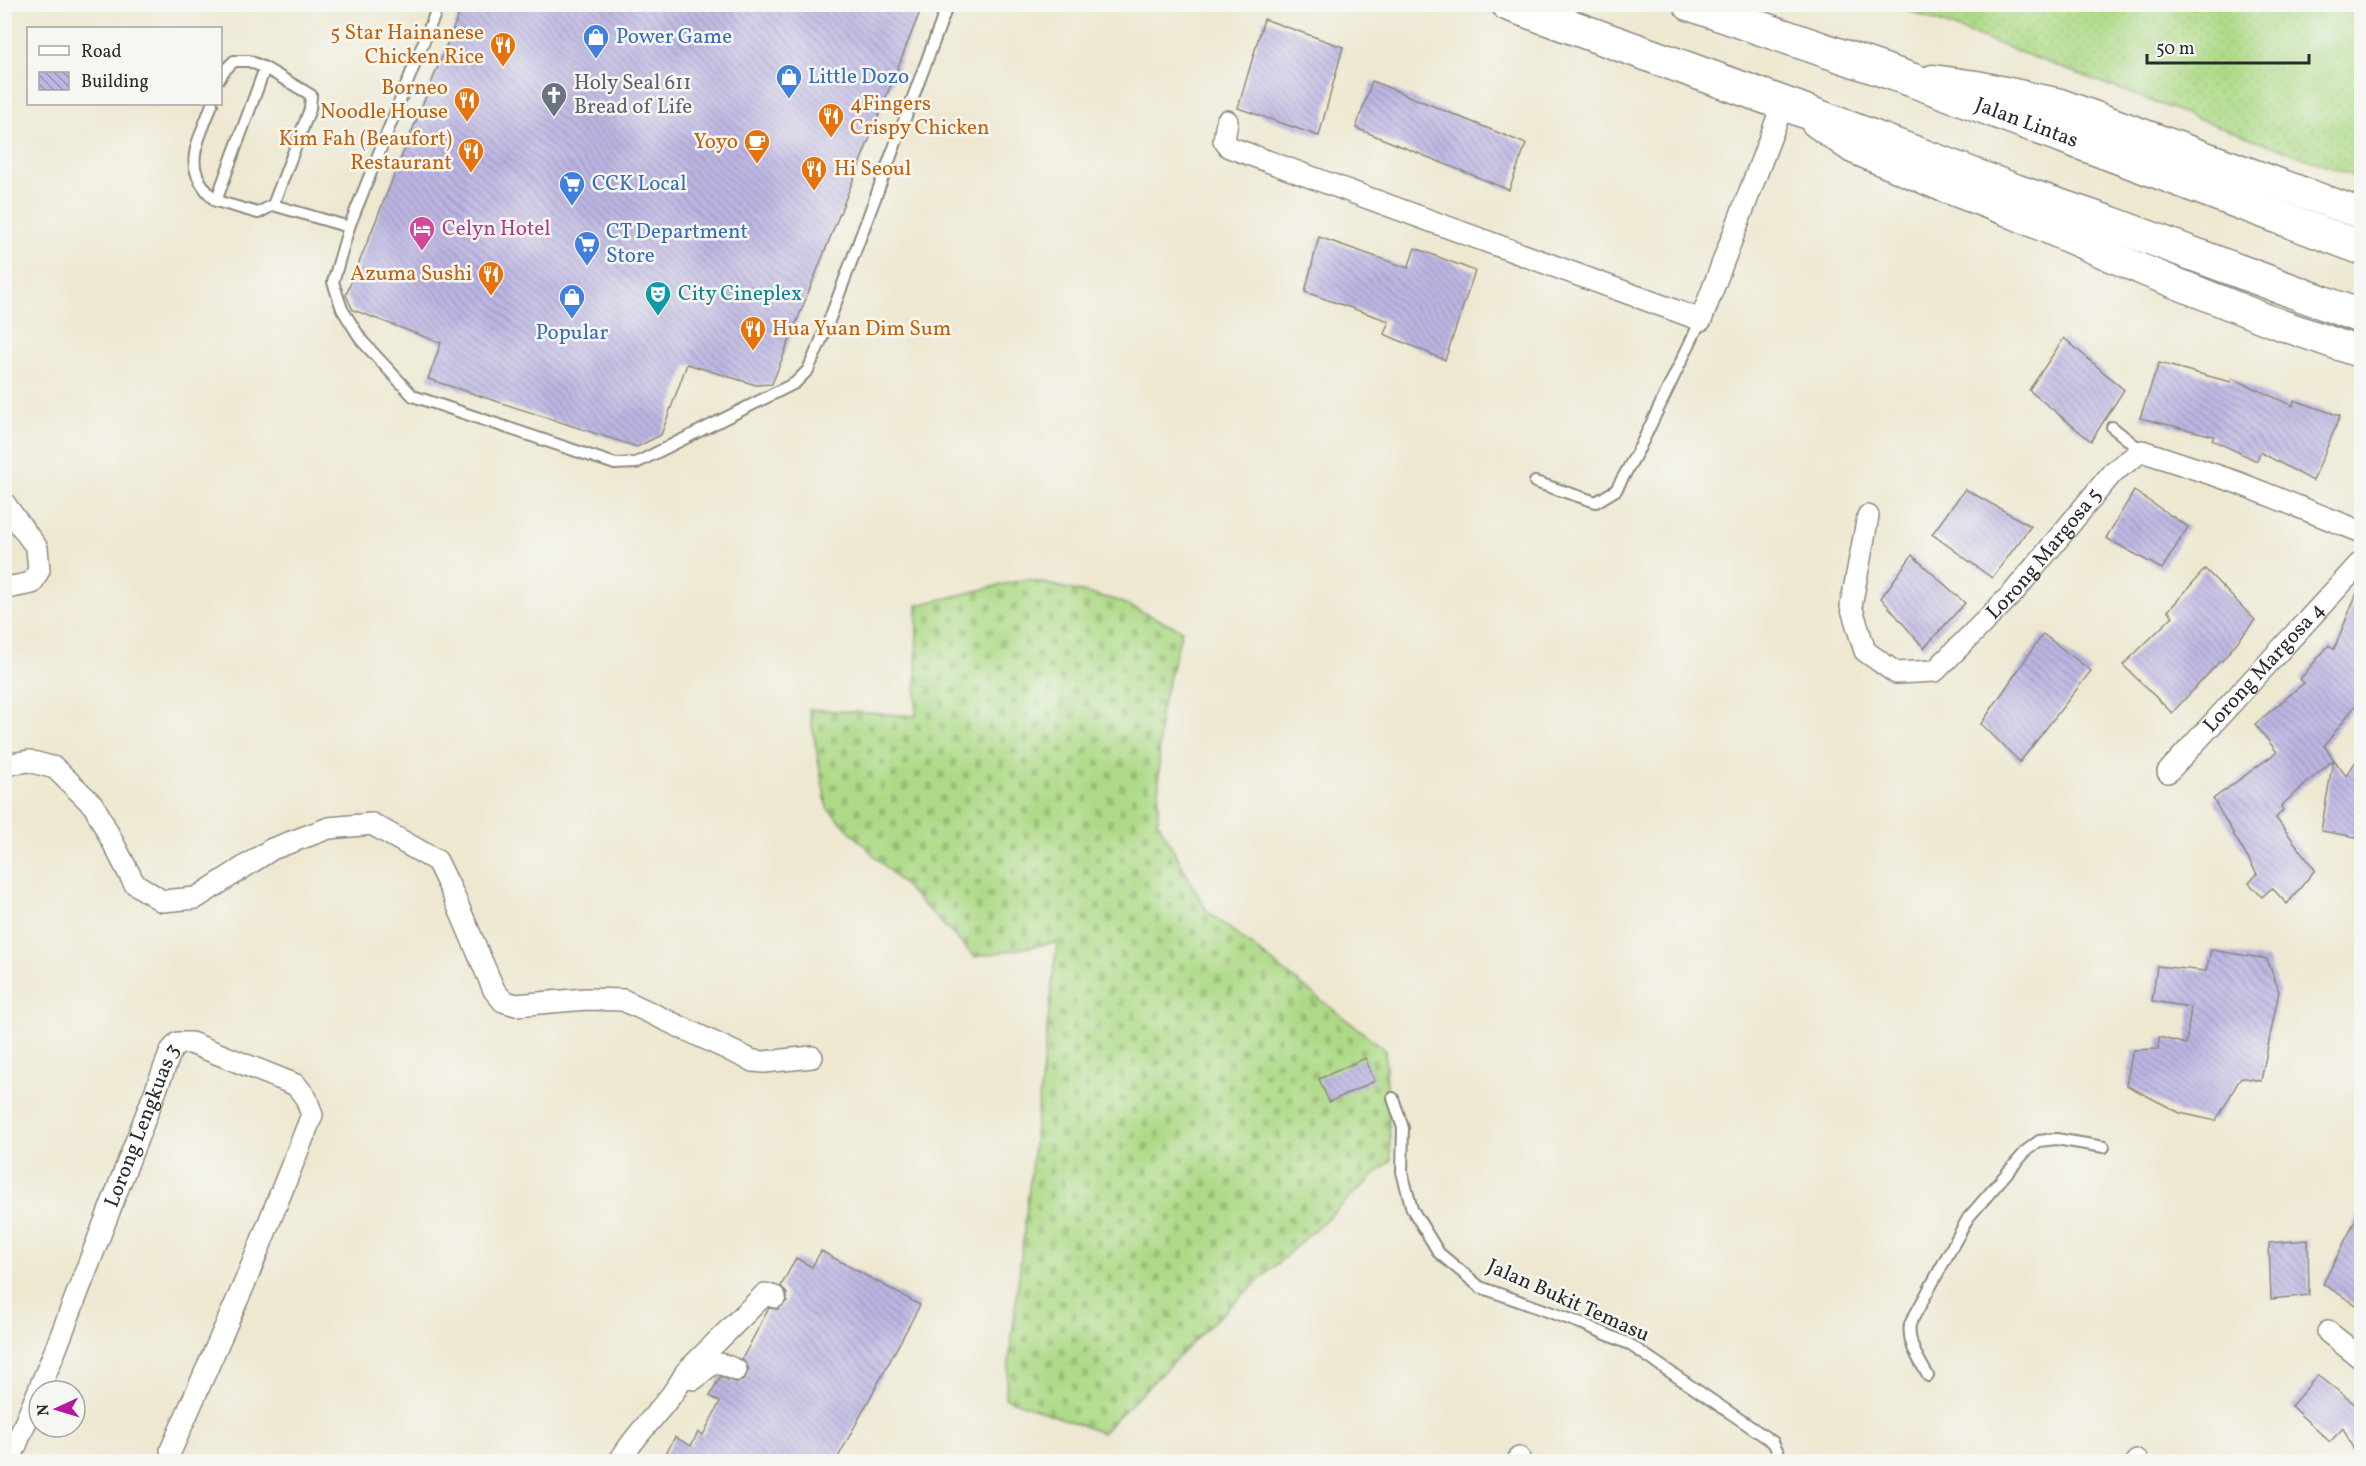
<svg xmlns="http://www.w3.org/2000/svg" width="2366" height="1466" font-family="Vollkorn,serif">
  <defs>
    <pattern id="grass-dots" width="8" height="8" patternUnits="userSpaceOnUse" patternTransform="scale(1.5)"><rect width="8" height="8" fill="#aeda87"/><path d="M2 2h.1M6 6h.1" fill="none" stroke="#96bb75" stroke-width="1.8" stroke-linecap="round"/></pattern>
    <pattern id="cemetery-stones" width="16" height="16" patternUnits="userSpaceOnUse" patternTransform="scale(1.5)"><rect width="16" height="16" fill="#aeda87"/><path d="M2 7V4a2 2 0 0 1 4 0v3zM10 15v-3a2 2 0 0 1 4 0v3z" fill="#96bb75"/></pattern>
    <pattern id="building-back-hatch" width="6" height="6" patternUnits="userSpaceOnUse" patternTransform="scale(1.5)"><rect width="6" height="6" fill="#bdb6e3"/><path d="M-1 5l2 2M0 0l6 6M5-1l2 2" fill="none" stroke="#9a94b8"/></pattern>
  </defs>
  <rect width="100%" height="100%" fill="#f6f6f2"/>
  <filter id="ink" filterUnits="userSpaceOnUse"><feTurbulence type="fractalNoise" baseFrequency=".0167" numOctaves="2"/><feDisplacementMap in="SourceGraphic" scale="12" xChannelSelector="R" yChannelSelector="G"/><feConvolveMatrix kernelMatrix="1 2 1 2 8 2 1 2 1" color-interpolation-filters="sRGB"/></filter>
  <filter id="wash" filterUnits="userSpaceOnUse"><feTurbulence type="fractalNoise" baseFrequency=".008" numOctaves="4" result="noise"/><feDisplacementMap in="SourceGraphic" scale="24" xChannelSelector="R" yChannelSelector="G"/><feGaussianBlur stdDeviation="1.35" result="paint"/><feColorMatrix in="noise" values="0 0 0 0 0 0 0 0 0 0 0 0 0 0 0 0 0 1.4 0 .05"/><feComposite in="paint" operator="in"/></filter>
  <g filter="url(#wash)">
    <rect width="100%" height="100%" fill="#eee8d1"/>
    <path fill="url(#grass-dots)" stroke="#6c8259" stroke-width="1.5" d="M1893,5H2361V179Z"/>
    <path fill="url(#cemetery-stones)" stroke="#6c8259" stroke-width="1.5" d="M1026,579L1116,600L1182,630L1160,714L1158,822L1207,911L1385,1050L1391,1160L1211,1324L1102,1433L1005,1398L1057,942L975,957L827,808L809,709L916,716L917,605Z"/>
    <g id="blocks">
      <g fill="url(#building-back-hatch)">
        <path d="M463,4H923L772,384L756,385L687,364L661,435L637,447L428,379L441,343L353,310L346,295Z"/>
        <path d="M1264,19L1343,47L1319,136L1238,108Z"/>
        <path d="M1372,81L1526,144L1509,190L1356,128Z"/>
        <path d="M1319,237L1408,268L1415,248L1475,271L1445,360L1384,334L1389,321L1305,292Z"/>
        <path d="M2064,338L2124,390L2091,441L2029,390Z"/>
        <path d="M2159,363L2231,382L2232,378L2293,406L2294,400L2340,416L2313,481L2260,452L2257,461L2212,440L2214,436L2140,418Z"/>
        <path d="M1965,489L2031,526L1992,578L1932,534Z"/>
        <path d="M2134,491L2188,527L2162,569L2106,538Z"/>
        <path d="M1912,555L1965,603L1924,648L1881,598Z"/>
        <path d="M2205,569L2255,620L2221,662L2220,661L2172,713L2123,665L2173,616L2168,611Z"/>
        <path d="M2361,583V698L2324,746L2346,776L2361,754V838L2321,831L2333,760L2281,806L2283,810L2276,818L2315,870L2287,904L2272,888L2262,897L2249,883L2257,874L2213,799L2277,752L2255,724L2304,683L2300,679L2329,645L2334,649Z"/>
        <path d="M2043,634L2091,671L2020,762L1981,724Z"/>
        <path d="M2211,950L2267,959L2279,991L2261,1081L2241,1077L2216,1121L2180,1113L2126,1085L2133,1050L2158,1049L2159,1037L2186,1044L2191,1007L2152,1001L2157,966L2206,971Z"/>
        <path d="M1365,1058L1375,1081L1329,1102L1319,1079Z"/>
        <path d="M2361,1209V1308L2323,1284Z"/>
        <path d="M2308,1240L2309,1295L2271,1299L2269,1243Z"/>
        <path d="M821,1251L920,1305L836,1461H662L675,1437L691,1446L698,1432L703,1435L720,1402L710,1396L720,1377L737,1383L744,1380L749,1369L742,1359L769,1308L778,1309L787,1301V1294L781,1286L796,1258L812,1267Z"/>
        <path d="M2318,1375L2361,1409V1461H2359L2343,1428L2330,1442L2291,1406Z"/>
      </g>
    </g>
  </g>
  <g filter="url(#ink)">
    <use href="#blocks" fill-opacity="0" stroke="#8c8a7e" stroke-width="1.5"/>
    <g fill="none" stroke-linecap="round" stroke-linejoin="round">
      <g stroke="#8c8a7e" stroke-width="14">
        <g id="lane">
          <path d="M439,4L349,227L333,282L342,309L362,341L413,396L615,464L636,463L795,383L808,370L826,329L948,4"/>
          <path d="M265,68L216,201L258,213L273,205L349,227"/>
          <path d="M220,78L223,72L234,61H249L265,68L311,95L310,109L273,205"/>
          <path d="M212,104C198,145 179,166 216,201"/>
          <path d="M2112,427L2142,451"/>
          <path d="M1535,482L1596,502L1616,490L1640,447L1701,320"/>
          <path d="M1393,1098L1403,1128L1402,1172L1412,1209L1439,1253L1480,1287L1583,1324L1629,1344L1773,1442L1783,1462"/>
          <path d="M1928,1376C1919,1359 1907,1344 1910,1324L1968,1218L2027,1150L2039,1141L2056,1139L2104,1147"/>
        </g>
      </g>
      <g stroke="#8c8a7e" stroke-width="24">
        <g id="street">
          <path d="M1227,121L1224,140L1229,147L1701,320L1783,104"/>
          <path d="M4,503L37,548L39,570L32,583L12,587L4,586"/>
          <path id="s1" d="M1868,516L1851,606L1865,651L1896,673L1935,671L2013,593L2113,472L2142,451L2236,482L2362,532"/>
          <path d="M4,765L29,761L55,768L94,806L134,883L162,901L196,898L272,849L329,828L372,824L437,861L452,892L494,990L503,1001L516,1005L586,999L623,1000L753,1061L764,1062L812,1057"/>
          <path id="s2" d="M2168,772L2362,561"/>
          <path d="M2328,1332L2362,1359"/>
          <path d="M694,1379C713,1363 713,1359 736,1370"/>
          <path d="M2137,1461L2138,1462"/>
          <path id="s3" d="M9,1462L55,1351L171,1051L178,1043H191L296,1085L306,1098L312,1115L246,1280L171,1450"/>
          <path d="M619,1462C638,1429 669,1405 686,1372L765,1294L775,1297"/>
          <path d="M1518,1462L1519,1458"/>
        </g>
      </g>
      <g stroke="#8c8a7e" stroke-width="33">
        <g id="secondary">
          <path d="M1933,80L1976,86L2060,104L2362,214"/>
          <path d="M1816,122L1853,148L1942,186L2006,210L2143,270L2273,322L2362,353"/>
        </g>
      </g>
      <g stroke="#8c8a7e" stroke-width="36">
        <g id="highway">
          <path d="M1508,4L1796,108L2016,191L2110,223L2362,317"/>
          <path id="s4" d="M1690,4L1912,80L2362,248"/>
        </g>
      </g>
      <use href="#lane" stroke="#fff" stroke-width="10"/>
      <use href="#street" stroke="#fff" stroke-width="21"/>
      <use href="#secondary" stroke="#fff" stroke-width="30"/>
      <use href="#highway" stroke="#fff" stroke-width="33"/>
    </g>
  </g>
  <defs>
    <g id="shop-pin" transform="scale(1.35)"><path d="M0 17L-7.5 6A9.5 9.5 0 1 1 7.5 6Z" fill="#3f7fe0" stroke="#f6f6f2"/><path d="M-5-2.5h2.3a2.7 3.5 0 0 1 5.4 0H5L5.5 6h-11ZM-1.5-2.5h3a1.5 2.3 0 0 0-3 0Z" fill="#fff"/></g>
    <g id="restaurant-pin" transform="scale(1.35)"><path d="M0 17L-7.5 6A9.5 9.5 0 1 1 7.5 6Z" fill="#e8710a" stroke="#f6f6f2"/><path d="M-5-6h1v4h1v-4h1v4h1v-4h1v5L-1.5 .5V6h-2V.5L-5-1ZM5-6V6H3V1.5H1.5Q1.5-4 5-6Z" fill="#fff"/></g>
    <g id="church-pin" transform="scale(1.35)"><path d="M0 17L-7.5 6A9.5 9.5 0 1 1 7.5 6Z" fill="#6b7280" stroke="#f6f6f2"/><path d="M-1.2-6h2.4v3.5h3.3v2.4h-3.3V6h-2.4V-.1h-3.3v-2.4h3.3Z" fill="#fff"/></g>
    <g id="cafe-pin" transform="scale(1.35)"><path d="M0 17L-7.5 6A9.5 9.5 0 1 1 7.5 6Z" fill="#e8710a" stroke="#f6f6f2"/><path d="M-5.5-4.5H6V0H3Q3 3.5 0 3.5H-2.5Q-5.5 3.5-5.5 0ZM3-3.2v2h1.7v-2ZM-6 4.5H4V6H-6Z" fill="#fff"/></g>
    <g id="supermarket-pin" transform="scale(1.35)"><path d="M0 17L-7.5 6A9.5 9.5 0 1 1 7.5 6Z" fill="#3f7fe0" stroke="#f6f6f2"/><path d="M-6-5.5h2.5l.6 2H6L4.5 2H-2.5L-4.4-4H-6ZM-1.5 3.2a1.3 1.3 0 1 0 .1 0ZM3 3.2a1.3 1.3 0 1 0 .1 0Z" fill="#fff"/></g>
    <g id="hotel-pin" transform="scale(1.35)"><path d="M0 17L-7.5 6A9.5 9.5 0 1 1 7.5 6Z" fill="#d1479c" stroke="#f6f6f2"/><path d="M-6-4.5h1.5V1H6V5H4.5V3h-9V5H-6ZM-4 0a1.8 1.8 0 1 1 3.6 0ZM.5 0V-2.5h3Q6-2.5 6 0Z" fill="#fff"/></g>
    <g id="theatre-pin" transform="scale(1.35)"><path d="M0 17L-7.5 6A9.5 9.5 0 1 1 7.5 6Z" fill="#0f9aa8" stroke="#f6f6f2"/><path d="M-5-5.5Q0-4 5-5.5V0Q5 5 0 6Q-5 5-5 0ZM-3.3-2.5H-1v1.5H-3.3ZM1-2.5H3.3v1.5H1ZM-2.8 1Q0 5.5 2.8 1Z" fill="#fff"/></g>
  </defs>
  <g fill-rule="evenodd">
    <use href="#shop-pin" x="596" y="37"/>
    <use href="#restaurant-pin" x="503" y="45"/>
    <use href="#shop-pin" x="789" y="77"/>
    <use href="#church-pin" x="554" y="95"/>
    <use href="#restaurant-pin" x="467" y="100"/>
    <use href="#restaurant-pin" x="831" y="116"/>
    <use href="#cafe-pin" x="757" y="142"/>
    <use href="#restaurant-pin" x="471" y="151"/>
    <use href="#restaurant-pin" x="814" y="169"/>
    <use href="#supermarket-pin" x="572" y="184"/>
    <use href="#hotel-pin" x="422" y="229"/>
    <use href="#supermarket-pin" x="587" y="244"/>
    <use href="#restaurant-pin" x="491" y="274"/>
    <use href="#theatre-pin" x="658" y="294"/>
    <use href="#shop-pin" x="572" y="297"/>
    <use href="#restaurant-pin" x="753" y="329"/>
  </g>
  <g text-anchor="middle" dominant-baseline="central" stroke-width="5" stroke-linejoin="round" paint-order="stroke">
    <g font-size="21" fill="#c56008" stroke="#f6f6f2" text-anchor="end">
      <text x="484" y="33">5 Star Hainanese<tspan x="484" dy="24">Chicken Rice</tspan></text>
      <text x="448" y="88">Borneo<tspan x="448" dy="24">Noodle House</tspan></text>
      <text x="850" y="104" text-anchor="start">4Fingers<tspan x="850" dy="24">Crispy Chicken</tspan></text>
      <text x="452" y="139">Kim Fah (Beaufort)<tspan x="452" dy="24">Restaurant</tspan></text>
      <text x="738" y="142">Yoyo</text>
      <text x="834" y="169" text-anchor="start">Hi Seoul</text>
      <text x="472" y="274">Azuma Sushi</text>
      <text x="772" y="329" text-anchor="start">Hua Yuan Dim Sum</text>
    </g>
    <g font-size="21" fill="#366cbe" stroke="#f6f6f2" text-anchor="start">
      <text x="616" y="37">Power Game</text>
      <text x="808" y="77">Little Dozo</text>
      <text x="592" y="184">CCK Local</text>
      <text x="606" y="232">CT Department<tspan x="606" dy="24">Store</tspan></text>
      <text x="572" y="333" text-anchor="middle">Popular</text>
    </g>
    <g font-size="21" fill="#5b616d" stroke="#f6f6f2" text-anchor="start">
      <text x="574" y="83">Holy Seal 611<tspan x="574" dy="24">Bread of Life</tspan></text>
    </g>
    <g font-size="21" fill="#2b2b2b" stroke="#f6f6f2">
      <text stroke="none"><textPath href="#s4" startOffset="357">Jalan Lintas</textPath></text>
      <text stroke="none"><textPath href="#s1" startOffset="376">Lorong Margosa 5</textPath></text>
      <text stroke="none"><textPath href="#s2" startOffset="142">Lorong Margosa 4</textPath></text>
      <text stroke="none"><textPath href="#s3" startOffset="362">Lorong Lengkuas 3</textPath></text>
      <text transform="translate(1568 1301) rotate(24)">Jalan Bukit Temasu</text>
    </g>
    <g font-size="21" fill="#b23c85" stroke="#f6f6f2" text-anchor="start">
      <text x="442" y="229">Celyn Hotel</text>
    </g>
    <g font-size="21" fill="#0d838f" stroke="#f6f6f2" text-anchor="start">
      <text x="678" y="294">City Cineplex</text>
    </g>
  </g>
  <rect width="2366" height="1466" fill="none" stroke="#f6f6f2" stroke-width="24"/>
  <rect x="27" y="27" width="195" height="78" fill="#f6f6f2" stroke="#a5a5a2" stroke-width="1.5"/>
  <rect x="39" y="46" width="30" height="9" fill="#ffffff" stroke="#a5a5a2" stroke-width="1.5"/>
  <text x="81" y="57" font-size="18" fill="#2b2b2b">Road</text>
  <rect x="39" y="72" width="30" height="18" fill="url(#building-back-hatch)" stroke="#a5a5a2" stroke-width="1.5"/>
  <text x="81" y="87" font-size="18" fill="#2b2b2b">Building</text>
  <g transform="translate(57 1409) rotate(266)"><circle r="28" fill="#f6f6f2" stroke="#a5a5a2" stroke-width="1.5"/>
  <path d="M0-4.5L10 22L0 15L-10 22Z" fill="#b5179e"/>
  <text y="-9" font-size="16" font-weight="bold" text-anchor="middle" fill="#2b2b2b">N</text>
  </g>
  <path d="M2147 54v9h162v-9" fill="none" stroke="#2b2b2b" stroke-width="3"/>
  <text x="2156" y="54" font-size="18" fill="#2b2b2b" stroke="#f6f6f2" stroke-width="4.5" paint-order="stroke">50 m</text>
</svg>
